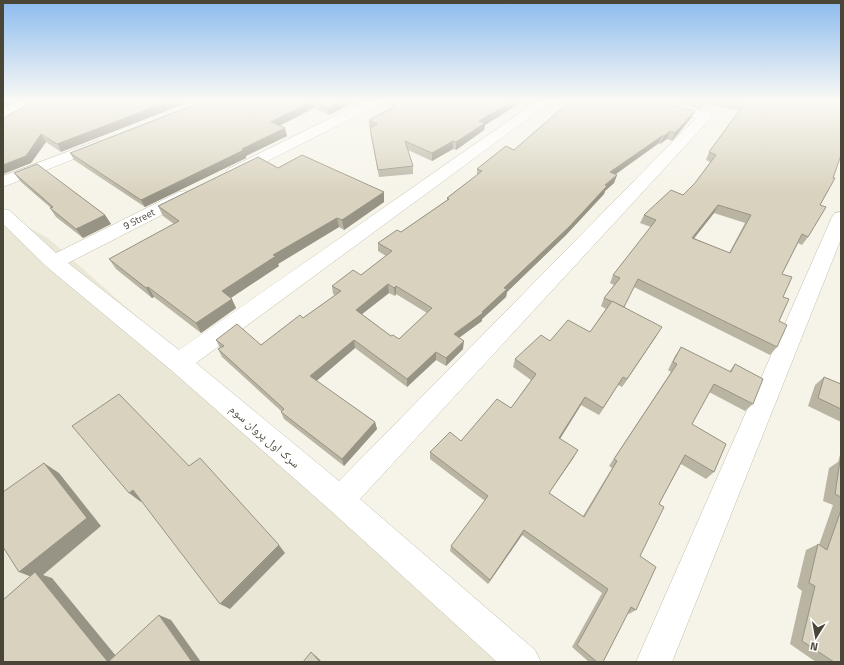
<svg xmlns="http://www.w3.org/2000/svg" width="844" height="665" font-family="'Titillium Web','Noto Naskh Arabic',sans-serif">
  <rect width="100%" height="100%" fill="#f6f4e9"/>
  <path fill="#eae7d7" d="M3,212L49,239L528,662H3Z"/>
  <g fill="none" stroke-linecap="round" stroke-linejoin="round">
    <g stroke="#c2beab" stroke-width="1">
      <g id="minor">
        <path d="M20,101H39L38,104L3,115V107Z"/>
        <path d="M365,101H381L380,104L240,175L234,177L228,175L226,172L228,169Z"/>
        <path d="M537,101H552L196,363L339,481L696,118L645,104L644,101H665L710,113L712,116L710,119L360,499L535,650L541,662H497L330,510L171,370L47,267L3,224V209L9,210L56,253L179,192L185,191L191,192L193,196L191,200L68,263L179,350Z"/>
        <path d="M99,140L104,141L106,144L104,147L3,187V176Z"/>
        <path d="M841,212V239L672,662H636L832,217L835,213Z"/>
      </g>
    </g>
    <use href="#minor" fill="#fff" fill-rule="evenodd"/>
  </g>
  <g fill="#bab5a3" fill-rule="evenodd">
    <path d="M33,101L61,152L46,142L31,163L3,174V119Z"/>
    <path d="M204,101H357L329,115L314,108L279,126L287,136L246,156V158L145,207L74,160L70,153Z"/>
    <path d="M389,101H524L485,125L484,130L456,150L453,149L432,161L408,150L413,166V174L379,177L371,136L370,128L369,127V120L392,107Z"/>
    <path d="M671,101H841L820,205L808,237L802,245L798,243L782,274L783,297L779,321L777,347L770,355L634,287L624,307L657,335L622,387L618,385L599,415L581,405L560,439L574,457L549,493L583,516L612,468L609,466L671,372L668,370L675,356L681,347L729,372L735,364L753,404L745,411L709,392L692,424L714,472L706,479L681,464L659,504L640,556L636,610L629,614L628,613L603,662H589L572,647L602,593L522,535L488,584L450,551L451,546L485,501L430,459V452L461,441L511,408L531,380L513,367L515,359L550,341L590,332L606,309L601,306L604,298L614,285L610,283L613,275L651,227L640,223L644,215L683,195L695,183L710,162L706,160L709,152L739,111L705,103L700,109ZM714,213L745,223L729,253L694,238Z"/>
    <path d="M691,118L672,141L667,139L660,144L659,143L615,175H617L614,183L605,191L604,194L566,235L507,292L506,297L482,319V321L459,338L463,349L446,366L436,360L407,387L355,348L316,381L375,422L377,429L344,466L284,419L281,412V411L222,357L218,349L220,348L216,340L261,345L303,318L335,295L333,294L332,286L361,275L386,256L378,251V243L401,232L447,200V198L477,175V169L514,150ZM389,293L395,296L396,294L427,313L399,339L391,336L362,314Z"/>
    <path d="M278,168L384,202L344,230L339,227L278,264L279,266L231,298L236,308L201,333L154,297L152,298L116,269L109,259L174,224L163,216L158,206Z"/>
    <path d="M14,173L105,215L111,224L83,238L56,217L50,208H51L21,182Z"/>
    <path d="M824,377L841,384V422L808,406L815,385Z"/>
    <path d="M841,451V662H816L790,644L802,591L797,587L806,550L818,544L819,545L833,505L823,501L829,468L838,462Z"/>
  </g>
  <g fill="#979385">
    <path d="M3,101H15L3,106Z"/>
    <path d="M170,101H192L61,152L57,144Z"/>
    <path d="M312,101L314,108L273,129L271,122Z"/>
    <path d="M342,101H357L329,115L328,108Z"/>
    <path d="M513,101H524L485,125L484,130L456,150V142L479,121Z"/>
    <path d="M703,101H706L700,109Z"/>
    <path d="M695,111L691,118L672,141L675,133Z"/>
    <path d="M285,128L287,136L246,156V158L145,207L141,200L242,149Z"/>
    <path d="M670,131L667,139L660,144L664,136Z"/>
    <path d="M41,134L46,142L31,163L3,174V165Z"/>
    <path d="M662,136L659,143L607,180L610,172Z"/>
    <path d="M453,141V149L432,161V153Z"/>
    <path d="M617,175L614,183L605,191L604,194L566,235L507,292L506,297L482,319V321L453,342L454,334L482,312L504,288L605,185Z"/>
    <path d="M384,192V202L344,230L342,220Z"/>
    <path d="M718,205L714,213L688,246L692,238Z"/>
    <path d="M105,215L111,224L83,238L76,229Z"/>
    <path d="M337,218L339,227L278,264L279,266L226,301L222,291L273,255Z"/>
    <path d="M388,284L389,293L357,318L356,310Z"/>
    <path d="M396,286V294L395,296L394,288Z"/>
    <path d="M148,287L154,297L152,298L146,288Z"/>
    <path d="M232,299L236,308L201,333L196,323Z"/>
    <path d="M662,327L657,335L622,387L627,379Z"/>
    <path d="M354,340L355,348L313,384L310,376Z"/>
    <path d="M464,341L463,349L446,366V358Z"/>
    <path d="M436,352V360L407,387V379Z"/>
    <path d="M623,377L618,385L599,415L603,408Z"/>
    <path d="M585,397L581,405L556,445L559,438Z"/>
    <path d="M375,422L377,429L344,466L342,459Z"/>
    <path d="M578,450L574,457L545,499L549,493Z"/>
    <path d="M44,463L59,473L101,526L43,575L52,578L121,662H108L37,579L19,572Z"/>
    <path d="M133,490L144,500L141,502L129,493Z"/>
    <path d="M524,530L522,535L488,584L490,580Z"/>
    <path d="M279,545L285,553L230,609L220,604Z"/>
    <path d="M159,615L171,620L201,662H192Z"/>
    <path d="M311,652L316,656L322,662H320Z"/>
  </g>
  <g fill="#d8d2be" stroke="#979385" fill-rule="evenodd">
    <path d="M33,101H170L57,144L41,134L26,156L3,165V119Z"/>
    <path d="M204,101H312L271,122L285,128L242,149L244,150L141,200L70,153Z"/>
    <path d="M312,101H342L328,108Z"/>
    <path d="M392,101H513L479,121L485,123L456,142L453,141L432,153L405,141L413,166L378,170L370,128L377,124L369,120L395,106Z"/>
    <path d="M570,101H658L695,111L675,133L670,131L664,136H662L610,172L617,175L605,185L607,186L569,227L504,288L507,289L482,312L483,313L454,334L464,341L446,358L436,352L407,379L354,340L310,376L375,422L342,459L281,412L284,409L218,349L224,346L216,340L237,324L261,345L300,315L303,318L341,291L332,286L353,270L361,275L392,251L378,243L397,230L401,232L449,199L447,198L482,171L477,169L506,146L514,150ZM388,284L394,288L396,286L432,308L399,339L393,335L391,336L356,310Z"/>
    <path d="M731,101H841V155L833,178H835L820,205L826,207L808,237L802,234L782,274L792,277L783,297L789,299L779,321L787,325L777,347L638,279L624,307L604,298L620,278L613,275L656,220L644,215L671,190L683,195L695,183L716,155L709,152L744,104ZM718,205L751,215L730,253L692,238Z"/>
    <path d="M302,155L384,192L342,220L337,218L273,255L276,256L222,291L232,299L196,323L148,287L146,288L109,259L179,221L158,206L258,157L278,168Z"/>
    <path d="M37,164L105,215L76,229L50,208L53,207L14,173Z"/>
    <path d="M612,301L662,327L627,379L623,377L603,408L585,397L559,438L578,450L549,493L584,517L617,461L614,459L677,364L673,362L681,347L731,372L735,364L763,379L753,404L714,384L692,424L726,444L714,472L685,455L659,504L664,507L640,556L656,567L636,610L631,607L603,662H597L577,645L608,589L524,530L490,580L451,546L488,496L430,452L450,432L461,441L497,399L511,408L536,374L515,359L541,335L550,341L568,320L590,332Z"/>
    <path d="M824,377L841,384V409L818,398Z"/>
    <path d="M119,394L189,466L200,458L279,545L220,604L133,490L129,493L72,426Z"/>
    <path d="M840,461H841V497L835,494Z"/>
    <path d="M44,463L87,518L19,572L3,547V492Z"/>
    <path d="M841,510V662H834L802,641L815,586L809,583L818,544L827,550Z"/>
    <path d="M35,572L108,662H3V600Z"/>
    <path d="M159,615L192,662H108Z"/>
    <path d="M311,652L320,662H303Z"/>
  </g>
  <linearGradient id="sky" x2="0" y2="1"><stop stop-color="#8cbbee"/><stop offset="0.52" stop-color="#fbfaf5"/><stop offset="1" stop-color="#fbfaf5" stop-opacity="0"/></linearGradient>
  <rect width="844" height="194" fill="url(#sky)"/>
  <g text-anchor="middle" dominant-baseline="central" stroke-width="3.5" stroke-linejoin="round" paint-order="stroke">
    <g font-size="10" fill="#4a4637" stroke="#fff">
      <text transform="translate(139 219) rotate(-27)">9 Street</text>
    </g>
    <g font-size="12" fill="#4a4637" stroke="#fff">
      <text transform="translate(265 436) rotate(41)">سرک اول پروان سوم</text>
    </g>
  </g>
  <rect width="844" height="665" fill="none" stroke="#4a4637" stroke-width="8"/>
  <g transform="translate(816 637) rotate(191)" stroke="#ffffff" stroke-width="3" paint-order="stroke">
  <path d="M0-3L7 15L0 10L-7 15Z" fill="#4a4637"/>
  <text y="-6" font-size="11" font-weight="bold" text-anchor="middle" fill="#4a4637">N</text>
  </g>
</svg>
